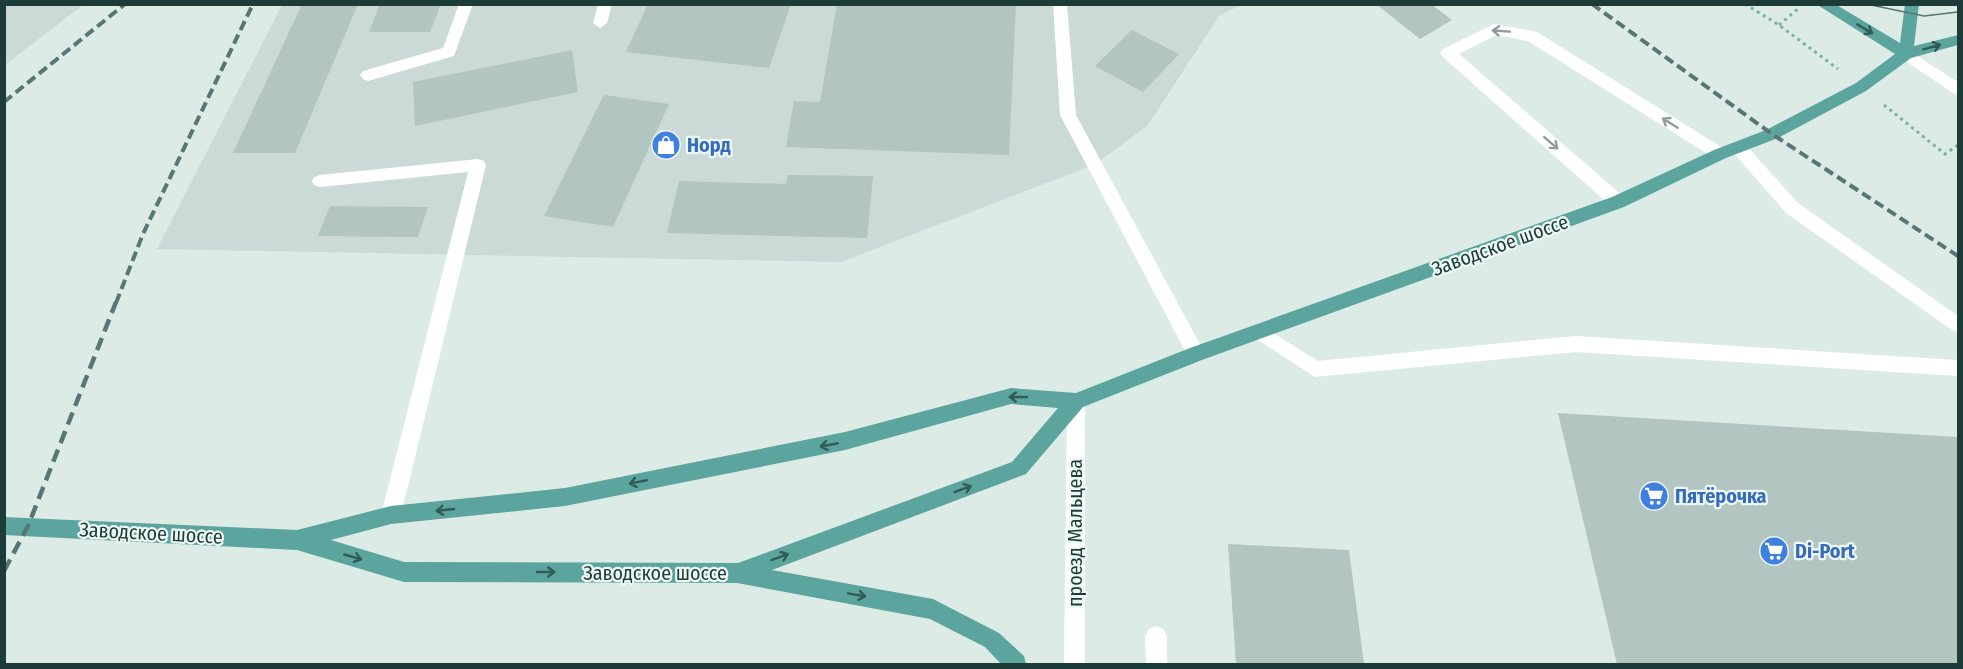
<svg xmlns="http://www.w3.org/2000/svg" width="1963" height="669" font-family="'Fira Sans Condensed',sans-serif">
  <rect width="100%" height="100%" fill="#dcebe6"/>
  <g fill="#cbdad6">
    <path d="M5,4H83V5L5,65Z"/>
    <path d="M282,5H1241L1220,15L1147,126L1096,164L841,262L157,249Z"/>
  </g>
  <g fill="#b2c5c0">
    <path d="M302,4H358L295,153H233Z"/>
    <path d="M380,4H441L430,32H369Z"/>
    <path d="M648,4H791L769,68L626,52Z"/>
    <path d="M837,4H1016L1009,155L786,147L794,101L820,102Z"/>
    <path d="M1376,4H1431L1452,20L1420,39Z"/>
    <path d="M1132,30L1179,54L1143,92L1095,66Z"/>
    <path d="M572,50L578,92L415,126L413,82Z"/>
    <path d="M604,95L669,104L613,227L544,216Z"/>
    <path d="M788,175L873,176L867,238L667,233L679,181L786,184Z"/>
    <path d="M330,206L428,207L418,237L318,236Z"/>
    <path d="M1558,413L1958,437V664H1617Z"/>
    <path d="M1228,544L1349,550L1364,664H1236Z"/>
  </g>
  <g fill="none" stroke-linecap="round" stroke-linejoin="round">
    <g stroke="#79b2a9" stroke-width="3" stroke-dasharray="3 4" stroke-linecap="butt">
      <path d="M1745,4L1779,25L1838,69"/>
      <path d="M1779,25L1799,8"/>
      <path d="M1884,105L1945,154L1958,145"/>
    </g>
    <g fill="#fff" fill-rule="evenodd">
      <path d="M459,4H473L454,56L368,81L363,79L360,75L363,71L443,48Z"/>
      <path d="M598,4H612L607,23L600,28L593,23Z"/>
      <path d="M1053,4H1067L1076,115L1202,348L1205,354L1202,360L1196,362L1190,360L1060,115Z"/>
      <path d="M1494,24L1537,32L1726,150L1728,154L1726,158L1720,160L1714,158L1528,41L1496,35L1459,54L1624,197L1626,202L1624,207L1618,209L1612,207L1443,57L1440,53L1443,49Z"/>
      <path d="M1906,49L1958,82V95L1953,93L1901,58L1898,54L1901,50Z"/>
      <path d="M1738,141L1744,143L1798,203L1958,316V332L1952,330L1786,213L1732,151L1730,147L1732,143Z"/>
      <path d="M478,159L484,161L486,165L401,515L398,522L391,524L384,522L381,515L468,172L320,187L314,185L312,181L314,177L320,175Z"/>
      <path d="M1259,324L1318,361L1576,336L1958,360V376L1576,352L1315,377L1253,337L1250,332L1253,327Z"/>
      <path d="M1076,393L1083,395L1085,401V664H1064L1067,401L1069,395Z"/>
      <path d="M1156,626L1163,629L1167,636V664H1146L1145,636L1149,629Z"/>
    </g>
    <path fill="#5ca59e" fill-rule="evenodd" d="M1816,4H1835L1900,43L1905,4H1919L1914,46L1958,35V45L1911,58L1866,91L1778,138L1726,158L1624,207L1202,360L1083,407L1026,474L772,570L933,599L999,633L1024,656L1026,664H1001L985,647L930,619L737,583L404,582L297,550L4,535V517L297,530L391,506L565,488L845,432L1011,388L1076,393L1190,348L1612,197L1714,150L1766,130L1856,83L1895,54ZM1011,404L1058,408L1012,462L738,563L404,562L331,540L391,524L565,506L845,450Z"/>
    <path stroke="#577774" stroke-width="1.5" d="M1866,4L1924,16L1958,12"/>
    <g stroke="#577774" stroke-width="4" stroke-dasharray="10 5" stroke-linecap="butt">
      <path d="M1592,4L1772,134L1958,256"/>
      <path d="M4,102L125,4"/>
      <path d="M116,303L143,234L253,4"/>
    </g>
    <path stroke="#577774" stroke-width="4.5" stroke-dasharray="13 7" stroke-linecap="butt" d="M4,571L28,526L116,302"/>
  </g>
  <defs><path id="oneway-shaft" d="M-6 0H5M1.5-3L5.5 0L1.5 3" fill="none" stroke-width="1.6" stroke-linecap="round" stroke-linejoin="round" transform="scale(1.5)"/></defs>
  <g stroke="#305b57">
    <use href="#oneway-shaft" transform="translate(1865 29) rotate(31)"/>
    <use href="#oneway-shaft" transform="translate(1932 47) rotate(-15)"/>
    <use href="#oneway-shaft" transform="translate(1018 397) rotate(-179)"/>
    <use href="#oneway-shaft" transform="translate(829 445) rotate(169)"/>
    <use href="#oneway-shaft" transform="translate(638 482) rotate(169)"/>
    <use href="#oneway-shaft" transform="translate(963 489) rotate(-20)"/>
    <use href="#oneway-shaft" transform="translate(445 510) rotate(174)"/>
    <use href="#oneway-shaft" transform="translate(353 557) rotate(16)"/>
    <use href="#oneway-shaft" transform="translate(780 557) rotate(-20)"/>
    <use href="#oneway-shaft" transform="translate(546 572)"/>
    <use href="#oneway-shaft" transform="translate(857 595) rotate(10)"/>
  </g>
  <g stroke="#8e9d9c">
    <use href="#oneway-shaft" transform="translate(1501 31) rotate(-176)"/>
    <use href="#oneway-shaft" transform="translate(1670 123) rotate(-148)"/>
    <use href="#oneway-shaft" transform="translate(1551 143) rotate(41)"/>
  </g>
  <defs>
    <g id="shop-disc" transform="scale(1.5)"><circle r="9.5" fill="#3f7fe0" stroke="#edf7f4"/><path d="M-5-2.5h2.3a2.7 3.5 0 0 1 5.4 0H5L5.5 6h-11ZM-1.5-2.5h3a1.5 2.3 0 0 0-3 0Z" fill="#fff"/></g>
    <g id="supermarket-disc" transform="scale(1.5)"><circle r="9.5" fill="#3f7fe0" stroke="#edf7f4"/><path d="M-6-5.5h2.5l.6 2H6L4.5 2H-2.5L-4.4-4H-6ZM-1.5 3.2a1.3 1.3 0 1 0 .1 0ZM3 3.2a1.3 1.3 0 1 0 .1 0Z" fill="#fff"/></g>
  </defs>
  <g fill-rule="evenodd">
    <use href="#shop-disc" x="666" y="145"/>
    <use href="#supermarket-disc" x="1654" y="496"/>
    <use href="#supermarket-disc" x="1774" y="551"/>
  </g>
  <g text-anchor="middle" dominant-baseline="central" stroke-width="4.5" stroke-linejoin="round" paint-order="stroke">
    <g font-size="20" font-weight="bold" fill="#366cbe" stroke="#edf7f4" text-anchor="start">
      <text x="687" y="145">Норд</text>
      <text x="1675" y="496">Пятёрочка</text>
      <text x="1795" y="551">Di-Port</text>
    </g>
    <g font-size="20" fill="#1d3b38" stroke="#edf7f4">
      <text transform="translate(1500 245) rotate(-20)">Заводское шоссе</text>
      <text transform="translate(151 533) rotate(3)">Заводское шоссе</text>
      <text transform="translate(1075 533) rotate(-90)">проезд Мальцева</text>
      <text x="655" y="573">Заводское шоссе</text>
    </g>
  </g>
  <rect width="1963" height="669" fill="none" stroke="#1d3b38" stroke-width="12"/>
</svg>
